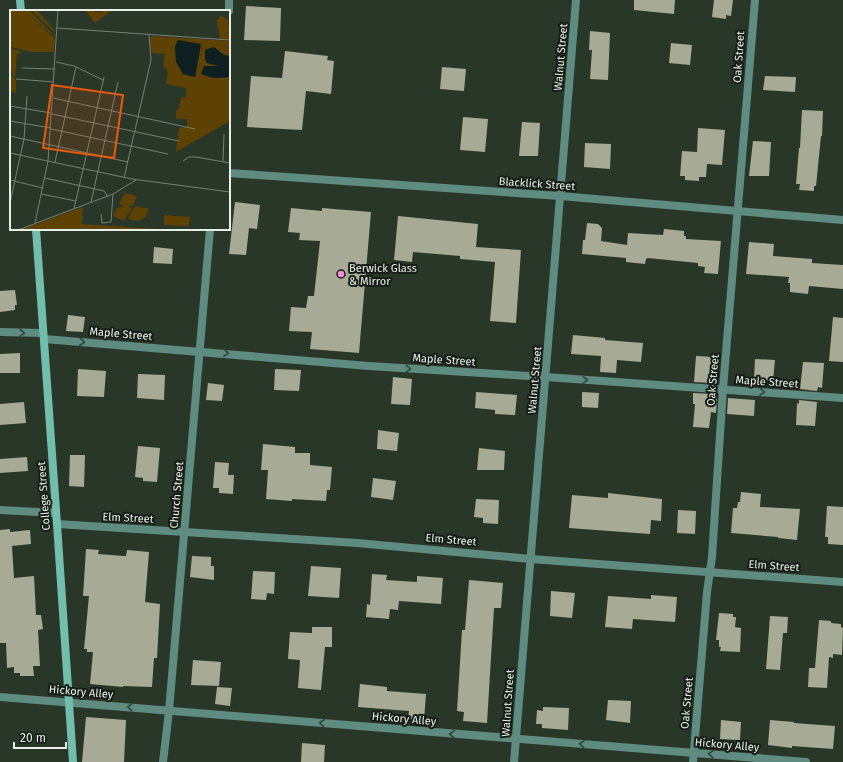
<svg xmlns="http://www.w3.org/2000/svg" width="843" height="762" font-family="'Fira Sans',sans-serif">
  <rect width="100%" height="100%" fill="#293729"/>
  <g fill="#a7aa94">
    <path d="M634,0H675L674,14L634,10Z"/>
    <path d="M714,0H733L731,16L726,15V19L712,17Z"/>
    <path d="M246,6L281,8L280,41L244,40Z"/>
    <path d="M590,31L610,33L608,80L590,79L592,50H589Z"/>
    <path d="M671,43L692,45L690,65L669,63Z"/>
    <path d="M285,51L328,56L327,60L334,61L331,94L306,91L302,130L247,127L251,76L282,78Z"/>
    <path d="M442,67L466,69L464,91L440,89Z"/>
    <path d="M765,76L796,77L795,92L763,90Z"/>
    <path d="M802,110L823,111L822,136H821L816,186H814V191L799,190L800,184H796L799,148H800Z"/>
    <path d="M463,117L488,119L485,152L460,150Z"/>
    <path d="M522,122L540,123L538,156H519Z"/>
    <path d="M698,128L725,130L722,165L707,164L706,177H699V181L685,180V176H680L682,151L697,152Z"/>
    <path d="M753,141L771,142L769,176H749Z"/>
    <path d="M585,143L611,144L610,169L584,167Z"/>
    <path d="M235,202L260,205L257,229L249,228L246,255L229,254Z"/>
    <path d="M291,208L322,211V208L371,212L359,353L310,349L312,332L289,331L291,307L306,308L308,296H314L320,241L299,240L300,233L288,232Z"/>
    <path d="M398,216L478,224L476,247L521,250L516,323L490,321L495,262L460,259V256L413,252L412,262L394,260Z"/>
    <path d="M587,223L598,224L602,228L601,241L627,245L628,233L663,235L664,229L684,231V236H686V239L721,241L718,274L704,273L705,267L698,266V263L648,258L646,259L645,264L626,262V258L582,254L583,240H585Z"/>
    <path d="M749,242L774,244L773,256L812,259V263L843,265V289L809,286L808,294L790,292V283H788L789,277L746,274Z"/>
    <path d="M154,247L173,249L172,264L153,263Z"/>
    <path d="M15,290L17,305H15V310L0,312V291Z"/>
    <path d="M68,315L85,317L83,332L66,331Z"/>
    <path d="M833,317L843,318V362L829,361Z"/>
    <path d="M573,335L605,338V340L643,343L641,362L617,360L616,373L600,372L601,356L571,354Z"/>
    <path d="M20,353V373H0V354Z"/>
    <path d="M696,356L715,357L712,383L694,382Z"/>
    <path d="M755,359L775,360L773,381L754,379Z"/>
    <path d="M803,362L824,363L822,388L818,387L817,391L800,389Z"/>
    <path d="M78,369L106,371L104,397L77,396Z"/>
    <path d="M275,369L301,370L299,391L274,390Z"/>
    <path d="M138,374L165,375L164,400L137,398Z"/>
    <path d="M393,377L412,379L410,405L391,404Z"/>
    <path d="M208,383L224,385L222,401L206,400Z"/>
    <path d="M476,392L517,395L515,415L495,414V410L475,408Z"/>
    <path d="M582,392L599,393L598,408L582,407Z"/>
    <path d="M693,393L711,394L712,397H717L716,413L711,412L709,428L693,427L695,404H693Z"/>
    <path d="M728,398L755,400L754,416L727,414Z"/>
    <path d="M799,400L817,402L815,426L796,425L797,403L799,404Z"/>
    <path d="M24,402L26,423L0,425V404Z"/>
    <path d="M378,430L399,433L397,451L377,449Z"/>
    <path d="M263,444L295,447V453H310V465L332,467L330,490H327L326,501L292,499V501L266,499L268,470H261Z"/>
    <path d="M138,446L160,448L157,482L143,481V478L135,477Z"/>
    <path d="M479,448L505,451L504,470H477Z"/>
    <path d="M70,455H85L84,487L69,486Z"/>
    <path d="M27,457L28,471L0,473V459Z"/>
    <path d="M215,462L229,463L228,475H234L233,494L219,493V488H213Z"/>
    <path d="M373,478L396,481L393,500L371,497Z"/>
    <path d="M741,492L761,494L760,507L800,509L797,540L778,538V537L731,533L733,508H737L738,502H740Z"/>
    <path d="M608,493L662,499L661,521L651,520L650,534L569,528L572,495L608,498Z"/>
    <path d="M476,499L499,500L498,524L483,523V518L474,517Z"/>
    <path d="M827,506L843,507V545L828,544V537H825Z"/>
    <path d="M678,510L696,511L695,534L677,533Z"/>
    <path d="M10,529V532L30,530L31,544L12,546L14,578L34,576L36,615H41L43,629L38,630L40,666H33L34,676H20V673H14V667L7,668L6,643H0V530Z"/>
    <path d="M86,549L99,550L98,554L124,556H126L127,550L149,552L145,602L160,604L157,658H154L152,687L123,686V687L90,684L93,652H87V649H84L89,596H83Z"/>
    <path d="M192,556L211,557V566H214V580L190,577Z"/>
    <path d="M311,566L341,568L339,598L308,596Z"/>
    <path d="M253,571L275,572L274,594L267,593L266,600L251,599Z"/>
    <path d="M372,574L387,575L386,580L417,582V576L443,578L441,604L399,601L398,610L390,609L389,619L366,617L367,604L370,605Z"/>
    <path d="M469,580L503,583L501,608H494L487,723L463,721L464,712L457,711L462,630H465Z"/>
    <path d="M551,591L575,593L572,618L550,616Z"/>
    <path d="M651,595L677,597L675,622L633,619L632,629L605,627L608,596L651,599Z"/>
    <path d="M719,613L733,614V617H736L735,627L741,628L740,652L720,651L721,647H719V640H716Z"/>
    <path d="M770,616L788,617L787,633H783L780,670L766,669Z"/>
    <path d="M819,620L831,621V623L841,624V627L843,628L842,655L833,654V658L829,657L827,688L808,687L809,668H815Z"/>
    <path d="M312,627H332V647H325L321,690L298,688L300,660L288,659L290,632L312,633Z"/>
    <path d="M193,660L221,662L219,686L191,685Z"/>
    <path d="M360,684L387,687V691L426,694L424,720L408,719L409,711L358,707Z"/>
    <path d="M217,687L232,688L230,706L215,704Z"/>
    <path d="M608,700L631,701L630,723L606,720Z"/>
    <path d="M543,707L569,708L568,730L542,728V724H536L537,710L543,711Z"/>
    <path d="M86,717L126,720L124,762H82Z"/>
    <path d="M721,720L741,722L740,740L720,739Z"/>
    <path d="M770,720L794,722V723L835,726L833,749L792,746V748L768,745Z"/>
    <path d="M302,743L325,745L324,762H301Z"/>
  </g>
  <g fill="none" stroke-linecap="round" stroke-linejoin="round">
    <g stroke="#5e8c81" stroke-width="8">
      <path d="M229,11V0"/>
      <path d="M229,173L560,196L843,220"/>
      <path d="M0,332L43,333"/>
      <path d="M44,339L369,366L546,377L843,398"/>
      <path d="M0,510L56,513"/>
      <path d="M57,524L357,543L531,559L843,582"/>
      <path d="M0,697L806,762"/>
      <path d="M163,762L169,711L210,229"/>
      <path d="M514,762L576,0"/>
      <path d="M693,762L707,592L712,557L723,389L755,0"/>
    </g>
    <g stroke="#72bead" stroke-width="8">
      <path d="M20,0L21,11"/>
      <path d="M36,229L57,524L73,762"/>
    </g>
  </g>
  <defs><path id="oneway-chevron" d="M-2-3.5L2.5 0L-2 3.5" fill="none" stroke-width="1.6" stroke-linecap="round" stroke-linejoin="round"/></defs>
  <g stroke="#2f443b">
    <use href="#oneway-chevron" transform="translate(22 333) rotate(1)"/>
    <use href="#oneway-chevron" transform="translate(82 342) rotate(5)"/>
    <use href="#oneway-chevron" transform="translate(226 353) rotate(5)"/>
    <use href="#oneway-chevron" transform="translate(408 369) rotate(4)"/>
    <use href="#oneway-chevron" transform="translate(585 380) rotate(4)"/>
    <use href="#oneway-chevron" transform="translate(762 392) rotate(4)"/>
    <use href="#oneway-chevron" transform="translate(130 707) rotate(-175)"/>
    <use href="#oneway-chevron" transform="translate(322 723) rotate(-175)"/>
    <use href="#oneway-chevron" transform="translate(452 734) rotate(-176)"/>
    <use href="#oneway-chevron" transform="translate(582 744) rotate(-175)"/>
    <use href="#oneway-chevron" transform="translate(711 754) rotate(-175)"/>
  </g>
  <circle fill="#f690d1" stroke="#161d16" stroke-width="1.5" cx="341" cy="274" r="4"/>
  <g text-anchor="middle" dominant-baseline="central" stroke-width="4" stroke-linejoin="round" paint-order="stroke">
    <g font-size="11" fill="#e7f0e7" stroke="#161d16">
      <text transform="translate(561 57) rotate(-85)">Walnut Street</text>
      <text transform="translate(739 57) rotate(-86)">Oak Street</text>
      <text transform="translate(537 184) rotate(4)">Blacklick Street</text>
      <text transform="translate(121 334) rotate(5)">Maple Street</text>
      <text transform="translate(444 360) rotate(4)">Maple Street</text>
      <text transform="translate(535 380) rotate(-85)">Walnut Street</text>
      <text transform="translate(713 380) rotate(-85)">Oak Street</text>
      <text transform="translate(767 382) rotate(4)">Maple Street</text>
      <text transform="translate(177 495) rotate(-85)">Church Street</text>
      <text transform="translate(44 496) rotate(-94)">College Street</text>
      <text transform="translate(128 518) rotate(3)">Elm Street</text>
      <text transform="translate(451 540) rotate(5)">Elm Street</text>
      <text transform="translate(774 566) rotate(4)">Elm Street</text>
      <text transform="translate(81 692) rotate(5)">Hickory Alley</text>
      <text transform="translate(508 703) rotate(-86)">Walnut Street</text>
      <text transform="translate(687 703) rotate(-85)">Oak Street</text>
      <text transform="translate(404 719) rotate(5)">Hickory Alley</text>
      <text transform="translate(727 745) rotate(5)">Hickory Alley</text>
    </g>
    <g font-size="11" fill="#e7f0e7" stroke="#161d16" text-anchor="start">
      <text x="349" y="268">Berwick Glass<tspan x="349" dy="13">&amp; Mirror</tspan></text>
    </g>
  </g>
  <g transform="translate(10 10)">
    <rect width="220" height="220" fill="#293729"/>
    <path d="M0,0H19L45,26L46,28L18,4L45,29L44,42H22L0,37ZM21,0H27L46,22L42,20ZM75,0L88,2L102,0L85,13ZM210,6L218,9L220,30L210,29L207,12ZM142,26L220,31V46L214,45L204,37L195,40L197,53L209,56L194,57L191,64L209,68L220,67V111L166,142L169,118L177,117V109H166V101L169,99L171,87L176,88V78L156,74L158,62L153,55L155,44L142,43L140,29ZM168,30L191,36L185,67L173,64L166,51L165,37ZM0,38L12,42L7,44L5,68L0,60ZM0,63L6,70V83L0,82ZM115,183L127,186L123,195L118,197L122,198L114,211L103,206L107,198L114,196L109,194ZM125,196L139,199L135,207L128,211L118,209ZM73,197L72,214L164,220H10ZM154,205L180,207L179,216L154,215Z" fill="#5e4203" fill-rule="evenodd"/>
    <path d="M168,30L191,34L185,67L173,64L166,52L165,37ZM204,37L214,45L220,46V67L203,68L191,64L194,56H209L197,53L195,49V40Z" fill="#0e1f22"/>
    <path fill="none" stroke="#758175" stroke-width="1" d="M47,18L220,30M46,52L64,56L93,70M12,58L45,59M6,69L44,72M43,88L185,119M0,96L41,103M42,104L169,131M0,111L41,118M41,119L158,144M0,126L118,152M0,143L122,169L220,182M38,151L48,0M173,151L179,147H186L220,153M213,151L214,124M45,152L66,57M35,168L94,181L98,187M114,168L141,50L139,25M0,170L33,178M31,184L66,191M81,192L108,72M0,193L14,129L17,86M64,199L94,67M91,204L92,213L101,212L103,184M25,213L38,151M8,220L103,184L126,170"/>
    <path fill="#e8590c" fill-opacity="0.15" stroke="#e8590c" stroke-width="2" d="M42,75L113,85L104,148L33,138Z"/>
    <rect width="220" height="220" fill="none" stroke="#e7f0e7" stroke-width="2"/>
  </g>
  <path d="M14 742v6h52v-6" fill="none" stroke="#e7f0e7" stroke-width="2"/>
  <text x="20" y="742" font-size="12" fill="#e7f0e7" stroke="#161d16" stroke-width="3" paint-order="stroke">20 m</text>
</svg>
